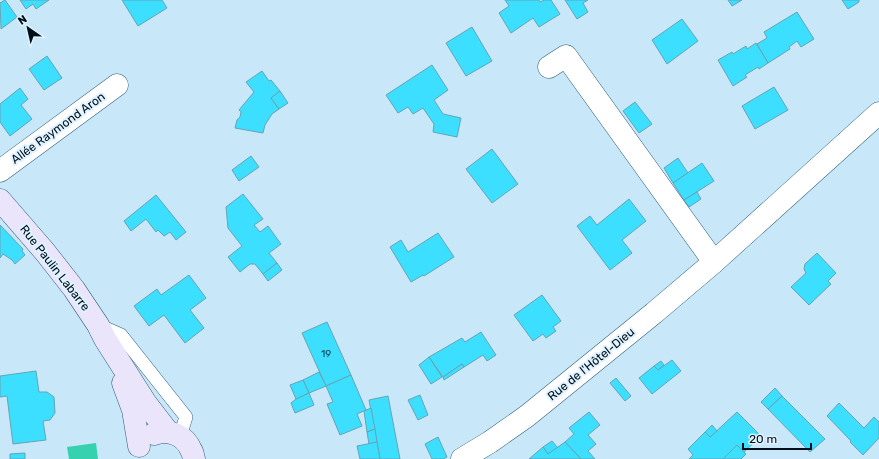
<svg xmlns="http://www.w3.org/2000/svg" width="879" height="459" font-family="Rubik,sans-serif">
  <rect width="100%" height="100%" fill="#c8e7f9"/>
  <path fill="#36d2b0" d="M96,443L98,459H69L67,447Z"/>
  <g fill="#3cdfff" stroke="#65a4b3">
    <path d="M5,0L17,17L1,29L0,3Z"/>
    <path d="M20,0H49L36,9L33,4L26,9Z"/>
    <path d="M122,0H162L167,8L138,26Z"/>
    <path d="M505,0H539L540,2L544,0H551L560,14L539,27L533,18L511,33L499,13L509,6Z"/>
    <path d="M565,0H588L583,3L588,12L577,19Z"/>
    <path d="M728,0H742L732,6Z"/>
    <path d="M842,0H859V2L848,9Z"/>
    <path d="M797,12L814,39L801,47L797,41L789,47L790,49L768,63L757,44L767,38L764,32Z"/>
    <path d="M682,19L698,41L667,64L652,40Z"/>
    <path d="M472,27L492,61L466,76L446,43Z"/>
    <path d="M756,43L768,63L759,69L758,67L745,75L747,77L733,86L718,60L732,52L733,54L746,46L747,49Z"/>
    <path d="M47,56L62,78L44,90L29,69Z"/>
    <path d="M432,65L448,90L434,100L443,114L461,118L457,137L433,132L434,124L423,108L413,114L408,107L398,113L386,95Z"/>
    <path d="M262,71L269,81L271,80L280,91L271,98L279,109L272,114L265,125L263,133L235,128L237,120L240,117L241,112L239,110L254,92L246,82Z"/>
    <path d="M774,87L788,110L755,129L742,106Z"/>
    <path d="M20,88L28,99L21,105L32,119L10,136L0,122V104Z"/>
    <path d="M280,91L288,103L279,109L271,98Z"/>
    <path d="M635,102L652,124L639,133L623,111Z"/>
    <path d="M492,149L518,184L492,203L466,169Z"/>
    <path d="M251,156L259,167L239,181L232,170Z"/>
    <path d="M678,158L688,173L673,183L664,168Z"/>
    <path d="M702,163L714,181L684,200L673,183Z"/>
    <path d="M697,192L701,199L689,207L684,200Z"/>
    <path d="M243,194L263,219L254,225L260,232L268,226L281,244L269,253L277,263L263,274L255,264H250L240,272L228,257L242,246L228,228L226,207Z"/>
    <path d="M156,195L186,232L176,240L170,232L164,236L158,230L156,232L146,219L131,231L124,221Z"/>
    <path d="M629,199L646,221L622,240L632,253L610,270L577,226L590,216L597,225Z"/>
    <path d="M0,225L23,249L22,251L25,255L15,264L12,260L3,254L0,258Z"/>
    <path d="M438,233L454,257L424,276L423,275L411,282L390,247L401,240L408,252Z"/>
    <path d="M817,253L836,273L828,281L831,284L809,305L791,287L806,273L804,269L805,264Z"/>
    <path d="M277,263L282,270L268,281L263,274Z"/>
    <path d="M189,275L206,298L190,310L204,328L185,343L164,315L149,326L134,306L157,289L161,295Z"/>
    <path d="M542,295L561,321L553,327L556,331L546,338L543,334L533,341L514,315Z"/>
    <path d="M327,322L351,375L326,386L302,333Z"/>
    <path d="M481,332L496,355L487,361L483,355L464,367L462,364L443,377L429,357L462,338L465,342Z"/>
    <path d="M429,357L442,377L431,384L419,365Z"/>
    <path d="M672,360L681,371L652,394L639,378L654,366L658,370Z"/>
    <path d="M661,361L664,365L658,370L654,366Z"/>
    <path d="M462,364L464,367L444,380L443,377Z"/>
    <path d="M36,371L39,392H47L54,397L55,413L50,420L43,421L46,440L13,444L7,396L0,397V376Z"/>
    <path d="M319,372L326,386L309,393L303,380Z"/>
    <path d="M351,375L366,410L357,414L362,426L340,435L327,404L333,402L326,386Z"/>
    <path d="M616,378L631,396L625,401L610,383Z"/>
    <path d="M303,380L309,393L296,399L290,385Z"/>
    <path d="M775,388L782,396L768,409L761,402Z"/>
    <path d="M309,393L314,405L295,413L291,403L296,399Z"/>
    <path d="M420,395L428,415L418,420L408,400Z"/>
    <path d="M388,396L400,459H380L369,400Z"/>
    <path d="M782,396L825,439L810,452L768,409Z"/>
    <path d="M839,403L864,428L874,417L879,422V438L863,455L850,442L851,441L827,416Z"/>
    <path d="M371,408L375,429L367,432L364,411Z"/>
    <path d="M589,412L600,425L588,435L596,444L588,451L595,459H581L565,442L574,434L569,428Z"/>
    <path d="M737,412L761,436L744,452L737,445L723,459H689L693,455L688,449L705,432L710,437Z"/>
    <path d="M712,425L717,431L710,437L705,432Z"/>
    <path d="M375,429L377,442L369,444L367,432Z"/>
    <path d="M438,437L447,457L443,459H432L425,444Z"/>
    <path d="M552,441L558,448L548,454L543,447Z"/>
    <path d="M377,442L380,459H360L357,446Z"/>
    <path d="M565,442L581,459H529L543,447L548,454Z"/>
    <path d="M737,445L746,454L741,459H723Z"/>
    <path d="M25,453V459H10V454Z"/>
  </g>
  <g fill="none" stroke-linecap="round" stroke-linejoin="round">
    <g stroke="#30617b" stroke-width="14">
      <path id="lane" d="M98,325L121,335L186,417L180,436"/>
    </g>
    <g stroke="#30617b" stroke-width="23">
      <g id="street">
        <path d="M549,67L566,56L714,262"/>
        <path d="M0,171L117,85"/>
        <path d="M462,459L490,442L527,416L654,313L714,262L879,113"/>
      </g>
    </g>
    <g stroke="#30617b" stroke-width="23">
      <g id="secondary">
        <path d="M0,200L45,252L74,289L98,325L105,339L145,402L168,432"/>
        <path d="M123,383L133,410L139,446"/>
        <path d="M154,434C169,429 185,435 191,450C193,452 193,456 194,459"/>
      </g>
    </g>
    <use href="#lane" stroke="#fff" stroke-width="13"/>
    <use href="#street" stroke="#fff" stroke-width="22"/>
    <use href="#secondary" stroke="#eae5fb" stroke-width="22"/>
  </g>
  <g text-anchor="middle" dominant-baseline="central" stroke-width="4" stroke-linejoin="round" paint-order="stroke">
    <g font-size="10" fill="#0f4252">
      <text x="326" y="354">19</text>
    </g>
    <g font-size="12" fill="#000e19" stroke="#def2ff">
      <text transform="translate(58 128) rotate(-36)">Allée Raymond Aron</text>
      <text transform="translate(55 268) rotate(52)">Rue Paulin Labarre</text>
      <text transform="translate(591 364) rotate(-39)">Rue de l'Hôtel-Dieu</text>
    </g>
  </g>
  <g transform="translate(28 28) rotate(326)" stroke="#def2ff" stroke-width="3" paint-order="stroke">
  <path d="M0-3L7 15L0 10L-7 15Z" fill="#000e19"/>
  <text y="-6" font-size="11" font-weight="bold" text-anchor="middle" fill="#000e19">N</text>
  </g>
  <path d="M743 443v6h68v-6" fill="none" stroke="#000e19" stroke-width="2"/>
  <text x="749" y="443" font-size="12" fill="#000e19" stroke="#def2ff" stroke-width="3" paint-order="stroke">20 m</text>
</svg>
